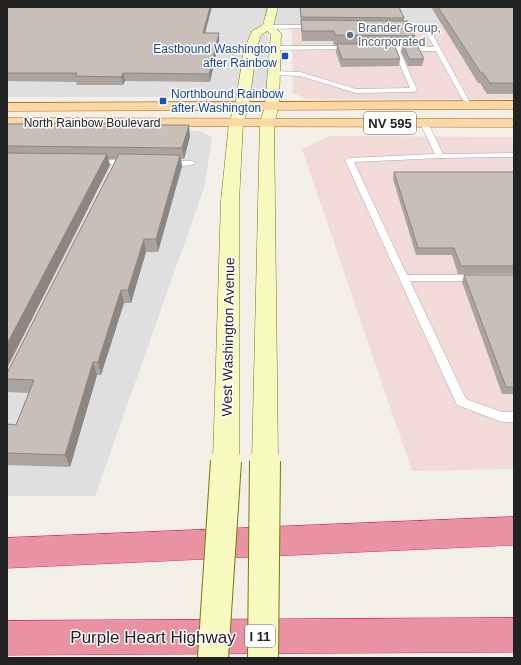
<svg xmlns="http://www.w3.org/2000/svg" width="521" height="665" font-family="Helvetica,sans-serif">
  <rect width="100%" height="100%" fill="#f2efe9"/>
  <g fill="#e0dfdf">
    <path d="M7,7H514V25L269,24L266,97H7Z"/>
    <path d="M7,131H201L212,138L204,188L95,496H7Z"/>
  </g>
  <g fill="#f2dad9">
    <path d="M292,25H514V99H307L293,93Z"/>
    <path d="M330,136L514,137V469L412,471L302,149Z"/>
  </g>
  <g fill="none" stroke-linecap="round" stroke-linejoin="round">
    <g stroke="#a9a9a9" stroke-width="1">
      <g id="service">
        <path d="M316,25L319,27L318,28L268,29L265,27L268,25Z"/>
        <path d="M395,25L428,26L472,106L471,107L466,106L436,51H400L417,90L414,92L356,93L300,76L274,75L271,73L274,71L300,72L356,89L410,88L394,51H382L379,49L382,47H434L424,29L393,28L392,27Z"/>
        <path d="M350,46L352,47V49L275,50L272,48L275,46Z"/>
        <path d="M424,121L428,123L443,154L514,153V157L440,158L354,162L407,275H477L482,278L477,281H410L466,399L502,412H514V422H502L457,405L345,160L349,158L435,154L420,123Z"/>
        <path d="M91,160H117L121,162L114,175H111L107,173L112,164H91Z"/>
        <path d="M164,161H192L196,163C190,167 169,167 163,163Z"/>
      </g>
    </g>
    <g stroke="#707d05" stroke-width="1">
      <path id="secondary" d="M268,7H278L273,26L281,33L279,106L274,123L278,461L275,469L265,473L255,469L252,461L260,123L265,106L271,34L267,31L261,35L256,50L249,106L243,123L239,201V461L236,469L226,473L216,469L213,461L221,201L229,123L235,106L244,50L252,31L263,25Z"/>
    </g>
    <g stroke="#a06b00" stroke-width="1">
      <g id="primary">
        <path d="M514,101V109L7,111V103Z"/>
        <path d="M7,118L514,119V127L7,126Z"/>
      </g>
    </g>
    <g stroke="#dc2a67" stroke-width="1">
      <g id="motorway">
        <path d="M514,517V545L7,568V538Z"/>
        <path d="M514,618V652L7,655V621Z"/>
      </g>
    </g>
    <use href="#service" fill="#fff" fill-rule="evenodd"/>
    <use href="#secondary" fill="#f7fabf" fill-rule="evenodd"/>
    <use href="#primary" fill="#fcd6a4" fill-rule="evenodd"/>
    <use href="#motorway" fill="#e892a2" fill-rule="evenodd"/>
    <g stroke="#707d05" stroke-width="32" stroke-linecap="butt">
      <g id="secondary-bridge">
        <path d="M213,658L226,461"/>
        <path d="M263,658L265,461"/>
      </g>
    </g>
    <use href="#secondary-bridge" stroke="#f7fabf" stroke-width="30"/>
  </g>
  <g fill="#aba49e">
    <path d="M7,7L205,33H219V41L210,82L125,81L123,85H77L76,82L7,81Z"/>
    <path d="M300,7H399L404,18V21L415,36L413,45L424,59L422,66H408L401,52L402,45H394L400,59L399,66L341,67L336,52L337,45H334L333,41H302Z"/>
    <path d="M431,7H514V94H487L480,83H478Z"/>
    <path d="M7,124L135,125L190,136L184,159H181L182,166L158,252H146L131,303H124L101,375H97L70,467L7,465V424L16,425L29,393L7,392V373L116,159H108L110,165L7,368Z"/>
    <path d="M394,172H514V274H458L452,255H416L393,179Z"/>
    <path d="M464,275H514V394H502L462,282Z"/>
  </g>
  <g fill="#8b8681">
    <path d="M210,7H212L203,41V33Z"/>
    <path d="M219,33V41L210,82L209,74Z"/>
    <path d="M123,73L125,81L123,85L121,77Z"/>
    <path d="M189,125L190,136L184,159L182,148Z"/>
    <path d="M107,154L110,165L7,368V344Z"/>
    <path d="M180,155L182,166L158,252L156,239Z"/>
    <path d="M144,239L146,252L131,303L128,290Z"/>
    <path d="M121,290L124,303L101,375L98,362Z"/>
    <path d="M93,362L97,375L70,467L65,455Z"/>
  </g>
  <g fill="#c7bfb8" stroke="#8b8681">
    <path d="M7,7H210L203,33H219L209,74L123,73L121,77L75,76L77,73H7Z"/>
    <path d="M300,7H399L404,18L301,17Z"/>
    <path d="M438,7H514V83H490L483,73H481Z"/>
    <path d="M301,20L408,21L415,36L335,35L334,31H302Z"/>
    <path d="M337,44H394L400,59H342Z"/>
    <path d="M403,44L417,45L424,59H409Z"/>
    <path d="M135,123L134,125H189L182,148L7,146V124Z"/>
    <path d="M7,153L107,154L7,344Z"/>
    <path d="M119,154L180,155L156,239H144L128,290H121L98,362H93L65,455L7,453V424L16,425L34,380L7,379V373Z"/>
    <path d="M394,172H514V266H461L454,248H418Z"/>
    <path d="M464,275H514V387H506Z"/>
  </g>
  <circle fill="#5c6f8a" stroke="#fff" stroke-width="1.5" cx="350" cy="35" r="4"/>
  <g fill="#1a4fb4" stroke="#fff" stroke-width="1.5">
    <rect x="281" y="52" width="8" height="8" rx="2"/>
    <rect x="159" y="97" width="8" height="8" rx="2"/>
  </g>
  <g text-anchor="middle" dominant-baseline="central" stroke-width="3" stroke-linejoin="round" paint-order="stroke">
    <g font-size="12" fill="#4e5e75" stroke="#fff" text-anchor="start">
      <text x="358" y="28">Brander Group,<tspan x="358" dy="14">Incorporated</tspan></text>
    </g>
    <g font-size="12" fill="#164399" stroke="#fff" text-anchor="end">
      <text x="277" y="49">Eastbound Washington<tspan x="277" dy="14">after Rainbow</tspan></text>
      <text x="171" y="94" text-anchor="start">Northbound Rainbow<tspan x="171" dy="14">after Washington</tspan></text>
    </g>
    <g font-size="12" fill="#222" stroke="#fff">
      <text x="92" y="123">North Rainbow Boulevard</text>
    </g>
    <g fill="#fff" stroke="#646464" stroke-width="1">
      <rect x="364" y="112" width="52" height="22" rx="3"/>
      <rect x="245" y="625" width="30" height="22" rx="3"/>
    </g>
    <g font-size="13" font-weight="bold" fill="#222">
      <text x="390" y="123">NV 595</text>
      <text x="260" y="636">I 11</text>
    </g>
    <g font-size="14" fill="#222" stroke="#fff">
      <text transform="translate(228 337) rotate(-89)">West Washington Avenue</text>
    </g>
    <g font-size="17" fill="#222" stroke="#fff">
      <text x="153" y="637">Purple Heart Highway</text>
    </g>
  </g>
  <rect width="521" height="665" fill="none" stroke="#222222" stroke-width="16"/>
</svg>
